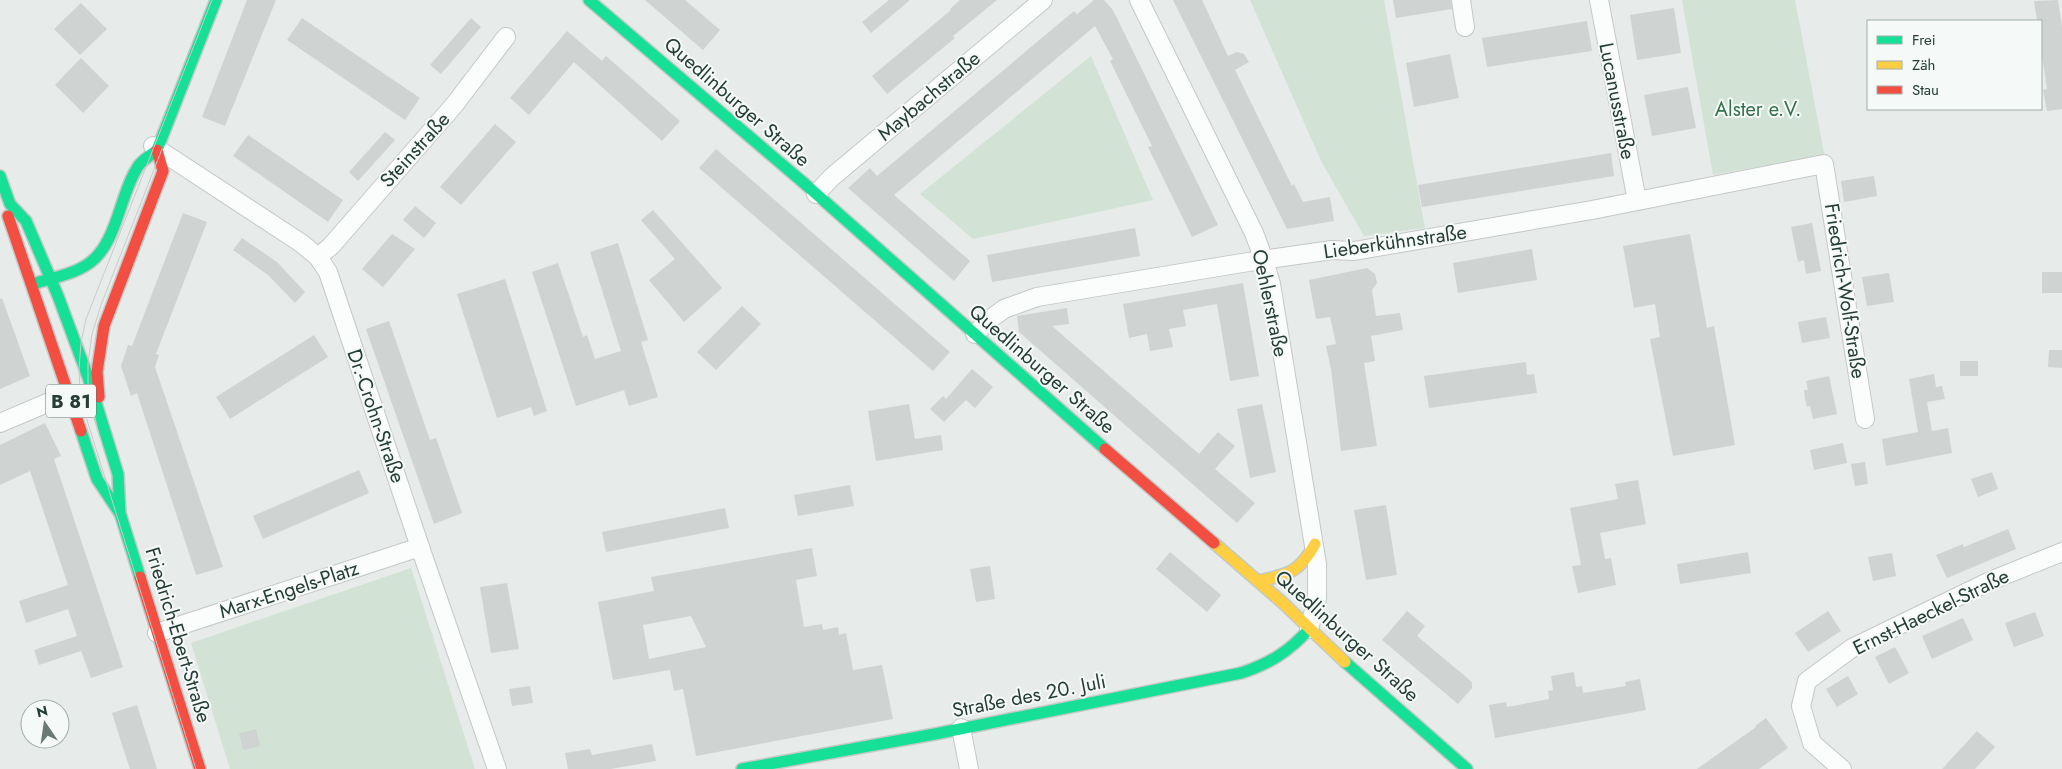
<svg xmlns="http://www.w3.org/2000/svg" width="2062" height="769" font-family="Jost,sans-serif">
  <rect width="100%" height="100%" fill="#e7ebe9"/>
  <g fill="#d2e3d6">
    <path d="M1250,0H1384L1425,228L1364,236L1322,163Z"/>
    <path d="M1682,0H1795L1825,158L1768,165L1713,175Z"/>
    <path d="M1091,56L1153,200L973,239L920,194Z"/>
    <path d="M411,568L475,769H230L191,643Z"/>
  </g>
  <g fill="#cfd4d2" fill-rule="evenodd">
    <path d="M247,0H276L225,126L202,117Z"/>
    <path d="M645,0H685L720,30L703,50Z"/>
    <path d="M889,0H910L871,33L862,22Z"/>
    <path d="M960,0H997L953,36L955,38L887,94L872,76L951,10L950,9Z"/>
    <path d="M1094,0H1104L1113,10L1218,225L1192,237L1148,147L1152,146L1110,61L1113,59L1095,26L894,195L970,261L954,281L848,188L870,168L877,176L1074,11L1077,14Z"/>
    <path d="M1173,0H1202L1228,56L1237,52L1244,54L1249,62L1235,70L1292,186L1294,184L1303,202L1330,197L1334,221L1287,229Z"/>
    <path d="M1393,0H1451L1452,9L1396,18Z"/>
    <path d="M2058,0L2062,27V109L2047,111L2043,90L2047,89L2041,49V21H2037L2034,1Z"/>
    <path d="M81,3L107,29L80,55L54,29Z"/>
    <path d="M1674,8L1681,53L1637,60L1630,15Z"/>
    <path d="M302,18L420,98L405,120L287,40Z"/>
    <path d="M471,18L481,27L441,74L430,65Z"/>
    <path d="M1587,21L1592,51L1487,67L1482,38Z"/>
    <path d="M567,31L602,61L606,56L680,121L662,141L574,62L529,115L510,98Z"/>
    <path d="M1450,54L1459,98L1414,107L1406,63Z"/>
    <path d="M81,58L109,86L83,113L55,85Z"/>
    <path d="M1688,87L1696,128L1652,136L1644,95Z"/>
    <path d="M495,124L516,142L461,205L440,187Z"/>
    <path d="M385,132L395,140L358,181L349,172Z"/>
    <path d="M248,135L343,200L328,222L233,156Z"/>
    <path d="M716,149L950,352L933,371L699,168Z"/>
    <path d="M1611,153L1614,176L1422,207L1418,185Z"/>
    <path d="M1874,176L1877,196L1844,202L1841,181Z"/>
    <path d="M415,206L436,223L424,238L403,220Z"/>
    <path d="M653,210L722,288L684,322L649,280L675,259L641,220Z"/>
    <path d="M183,213L207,222L156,354L159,355L155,367L223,567L196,575L137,393L131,396L121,366L128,345L132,346Z"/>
    <path d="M1812,223L1821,271L1806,274L1804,260L1798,262L1791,227Z"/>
    <path d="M1135,228L1140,256L992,282L987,255Z"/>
    <path d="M392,234L415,249L383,287L362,269Z"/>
    <path d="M1690,234L1707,328L1714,326L1735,445L1673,456L1650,339L1660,337L1655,304L1634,308L1623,246Z"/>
    <path d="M242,238L277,262L305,292L295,303L268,275L233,250Z"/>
    <path d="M618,243L648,340L641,342L658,397L629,406L624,390L576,406L532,272L558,263L583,337L587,335L595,359L621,351L590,252Z"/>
    <path d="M1532,249L1537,280L1458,293L1453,263Z"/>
    <path d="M1367,268L1375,274L1377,283L1372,290L1376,316L1400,313L1403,330L1371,336L1375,361L1364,363L1377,446L1341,451L1331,369L1326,346L1336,344L1330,317L1316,319L1309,280Z"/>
    <rect x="2042" y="272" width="20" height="21"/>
    <path d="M1889,273L1894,302L1867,306L1862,277Z"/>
    <path d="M505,279L547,411L534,416L531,407L497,418L457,294Z"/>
    <path d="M1243,283L1259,376L1230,381L1217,304L1183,310L1186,326L1169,329L1173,347L1150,351L1147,334L1129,338L1123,304Z"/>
    <path d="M2,298L30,376L0,389V299Z"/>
    <path d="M742,306L761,324L716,370L697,352Z"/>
    <path d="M1067,308L1069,324L1052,326L1199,454L1218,432L1235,446L1215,469L1255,503L1237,523L1019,332L1017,316Z"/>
    <path d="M1826,317L1830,338L1802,343L1798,322Z"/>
    <path d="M389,321L430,440L436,438L462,513L434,524L366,329Z"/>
    <path d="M314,335L328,357L230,419L216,397Z"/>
    <path d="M2049,350H2062V368L2048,367Z"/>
    <rect x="1960" y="361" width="18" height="15"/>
    <path d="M1526,362L1527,375L1534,374L1537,393L1429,408L1424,376Z"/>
    <path d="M972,369L993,387L975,408L966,400L944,422L930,409L943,396L946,399Z"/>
    <path d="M1934,374L1936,387L1942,386L1945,399L1927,402L1932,431L1948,428L1952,453L1886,466L1882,439L1918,432L1909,379Z"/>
    <path d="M1829,376L1837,414L1813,419L1810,406L1807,407L1805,399L1804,390H1808L1806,381Z"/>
    <path d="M909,404L915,439L941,435L943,450L876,461L868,411Z"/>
    <path d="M1262,404L1276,472L1250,478L1237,409Z"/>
    <path d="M45,423L61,456L54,459L123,667L91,678L81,651L39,665L34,650L77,636L68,609L26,623L19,601L68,585L30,471L0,485V445Z"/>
    <path d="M1843,443L1847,463L1814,470L1810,450Z"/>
    <path d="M1865,462L1868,484L1855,486L1851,464Z"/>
    <path d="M359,470L369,493L263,539L253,516Z"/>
    <path d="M1992,472L1998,489L1978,497L1971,479Z"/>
    <path d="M1638,480L1646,524L1600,533L1605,559L1611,558L1616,585L1578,593L1572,566L1581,565L1570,508L1618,499L1615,484Z"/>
    <path d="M850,485L854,506L798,516L794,495Z"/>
    <path d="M1386,505L1397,575L1366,580L1354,510Z"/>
    <path d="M725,508L729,528L606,552L602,532Z"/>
    <path d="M2008,529L2016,549L1947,578L1936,555L1963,544L1964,547Z"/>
    <path d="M812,548L817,576L796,580L804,627L822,624L823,630L838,627L839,635L846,633L853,670L882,665L893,719L696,756L683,689L674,691L670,670L613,680L598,602L654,591L651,577ZM691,616L706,647L649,659L643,625Z"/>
    <path d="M1170,552L1221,595L1207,612L1156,569Z"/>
    <path d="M1748,552L1751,573L1680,584L1677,564Z"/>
    <path d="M1892,553L1896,576L1873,581L1868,557Z"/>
    <path d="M990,566L995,599L976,602L970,569Z"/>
    <path d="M507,583L519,649L491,653L480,587Z"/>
    <path d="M1407,611L1425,626L1417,636L1472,682V688L1458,704L1382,640Z"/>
    <path d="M1828,611L1841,631L1808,652L1795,633Z"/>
    <path d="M2035,612L2044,636L2014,647L2005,623Z"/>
    <path d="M1963,618L1973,640L1932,659L1922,636Z"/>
    <path d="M1895,647L1909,673L1889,684L1875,657Z"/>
    <path d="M1574,672L1576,687L1582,686L1583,693L1626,686L1625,682L1640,679L1646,710L1495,738L1489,705L1506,702L1507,707L1549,699L1548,691L1553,690L1551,676Z"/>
    <path d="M1848,676L1858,694L1837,707L1826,689Z"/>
    <path d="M530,686L533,703L512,706L509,689Z"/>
    <path d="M137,705L153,756L157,769H130L116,726L112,713Z"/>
    <path d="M1766,718L1788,748L1759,769H1697L1756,727L1755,726Z"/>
    <path d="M256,729L260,746L243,750L239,733Z"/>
    <path d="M1977,731L1995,747L1975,769H1942Z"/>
    <path d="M652,744L656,761L611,769H568L565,753L590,749L592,755Z"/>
  </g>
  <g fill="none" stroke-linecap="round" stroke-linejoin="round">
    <g stroke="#c4c8c6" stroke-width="20">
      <g id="street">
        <path d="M1139,0L1254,233L1264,260L1271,284L1317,564V599L1309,629"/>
        <path d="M1461,0L1465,27"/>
        <path d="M1599,0L1637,201"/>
        <path d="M153,146L301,243L318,257L328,272L420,547L497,769"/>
        <path d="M816,194L832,177L1043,0"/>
        <path d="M318,257L331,246L455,104L506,37"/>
        <path d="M975,334L989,320L1004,309L1037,297L1242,263L1332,250L1354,251L1592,210L1824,164L1865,419"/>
        <path d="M0,423L68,394"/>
        <path d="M157,633L420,547"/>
        <path d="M961,728L969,769"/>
        <path d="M1842,769L1812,743L1801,706L1807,681L1852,648L1990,581L2062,552"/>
      </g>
    </g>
    <g stroke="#c3c9c6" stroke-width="14">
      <g id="fast">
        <path d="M589,0L805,184L1105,449"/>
        <path d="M0,176L10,204L26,221L58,296L88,377L118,474L120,513L140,577"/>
        <path d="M33,284C51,278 72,275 88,264C118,244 119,194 139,165C144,159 151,155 157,150L216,0"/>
        <path d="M81,431L97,479L119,512"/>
        <path d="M1345,662L1467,769"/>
        <path d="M742,769L935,734L1241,673C1269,664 1290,651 1309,629"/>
      </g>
    </g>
    <g stroke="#c3c9c6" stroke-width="14">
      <g id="slow">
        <path d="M1214,543L1283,603L1345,662"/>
        <path d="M1258,581C1288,575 1300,572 1315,544"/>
      </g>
    </g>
    <g stroke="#c3c9c6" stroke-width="14">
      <g id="jam">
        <path d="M8,216L81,431"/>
        <path d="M99,397L97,372L104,326L163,171L157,150"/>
        <path d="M1105,449L1214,543"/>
        <path d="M140,577L200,769"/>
      </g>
    </g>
    <use href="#street" stroke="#fbfcfc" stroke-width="18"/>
    <use href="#fast" stroke="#16e098" stroke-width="11"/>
    <use href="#slow" stroke="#ffcf43" stroke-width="11"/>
    <use href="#jam" stroke="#f24e42" stroke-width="11"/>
    <g stroke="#c8ccca" stroke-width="1">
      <path d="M99,435L88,387V363L92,334L101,305L162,149"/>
      <path d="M196,769L87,420L80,390L79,368L81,343L86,319L212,0"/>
    </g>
  </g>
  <g text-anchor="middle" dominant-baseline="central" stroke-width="4" stroke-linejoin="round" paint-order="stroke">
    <rect fill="#f5f9f7" stroke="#637570" stroke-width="1" x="46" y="384.5" width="50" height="33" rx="4"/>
    <g font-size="19" font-weight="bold" fill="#253d36">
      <text x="71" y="401">B 81</text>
    </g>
    <g font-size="20" fill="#253d36" stroke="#f5f9f7">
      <text transform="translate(929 96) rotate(-40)">Maybachstraße</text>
      <text transform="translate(1617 101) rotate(79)">Lucanusstraße</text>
      <text transform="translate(737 102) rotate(41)">Quedlinburger Straße</text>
      <text transform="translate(415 150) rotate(-48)">Steinstraße</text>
      <text transform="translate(1395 242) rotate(-8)">Lieberkühnstraße</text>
      <text transform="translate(1845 291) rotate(81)">Friedrich-Wolf-Straße</text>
      <text transform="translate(1270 303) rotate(78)">Oehlerstraße</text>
      <text transform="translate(1042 369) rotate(41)">Quedlinburger Straße</text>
      <text transform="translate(376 416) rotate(71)">Dr.-Crohn-Straße</text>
      <text transform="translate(289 590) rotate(-18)">Marx-Engels-Platz</text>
      <text transform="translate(1931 612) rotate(-26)">Ernst-Haeckel-Straße</text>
      <text transform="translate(178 635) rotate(73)">Friedrich-Ebert-Straße</text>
      <text transform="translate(1347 636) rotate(42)">Quedlinburger Straße</text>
      <text transform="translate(1029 696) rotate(-11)">Straße des 20. Juli</text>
    </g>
    <g font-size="20" fill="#33714a" stroke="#f5f9f7">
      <text x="1758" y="109">Alster e.V.</text>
    </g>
  </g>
  <rect x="1867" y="20" width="175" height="90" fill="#f5f9f7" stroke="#a2aeaa"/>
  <rect x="1877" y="36" width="25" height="8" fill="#16e098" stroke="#a2aeaa"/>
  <text x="1912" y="45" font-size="15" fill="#253d36">Frei</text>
  <rect x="1877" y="61" width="25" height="8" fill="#ffcf43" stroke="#a2aeaa"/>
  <text x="1912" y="70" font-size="15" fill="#253d36">Zäh</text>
  <rect x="1877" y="86" width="25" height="8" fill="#f24e42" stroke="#a2aeaa"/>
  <text x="1912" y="95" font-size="15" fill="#253d36">Stau</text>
  <g transform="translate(45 724) rotate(347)"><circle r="24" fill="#f5f9f7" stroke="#a2aeaa"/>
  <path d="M0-4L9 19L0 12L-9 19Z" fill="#697a75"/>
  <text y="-8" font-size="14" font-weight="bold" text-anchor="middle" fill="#253d36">N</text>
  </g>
</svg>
